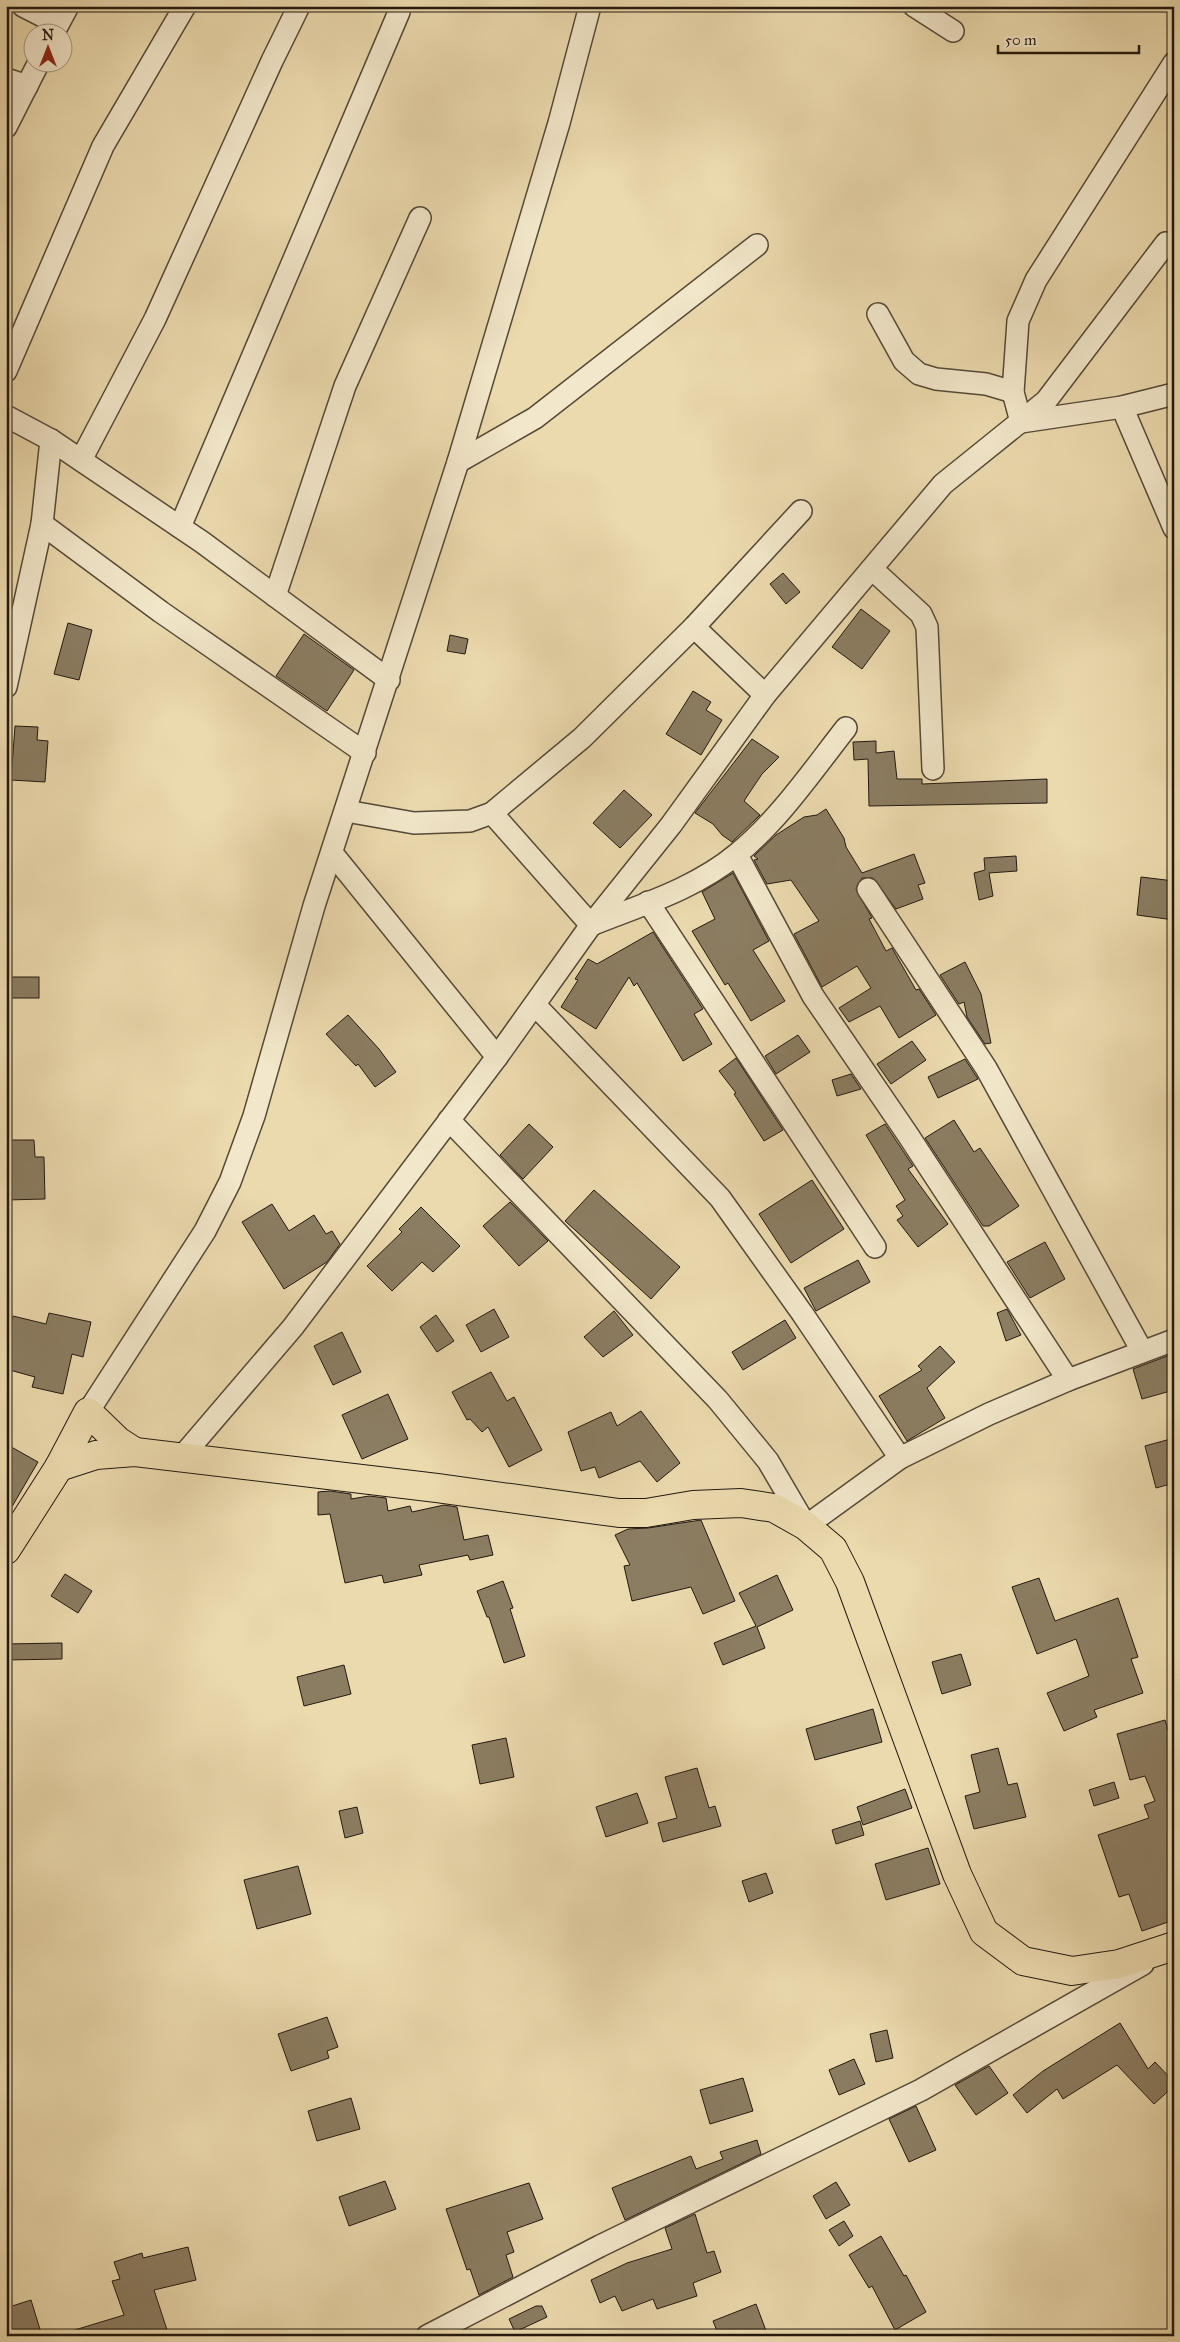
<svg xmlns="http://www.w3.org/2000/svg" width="1180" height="2342" font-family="'IM FELL Great Primer',serif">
  <rect width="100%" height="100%" fill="#ebdaae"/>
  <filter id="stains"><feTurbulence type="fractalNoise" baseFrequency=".004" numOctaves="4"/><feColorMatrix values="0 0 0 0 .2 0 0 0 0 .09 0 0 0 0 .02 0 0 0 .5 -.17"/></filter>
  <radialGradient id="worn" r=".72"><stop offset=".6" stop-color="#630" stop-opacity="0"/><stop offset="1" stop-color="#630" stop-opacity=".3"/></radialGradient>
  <g fill="#8b7d62" stroke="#23190f">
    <path d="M783,573L800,592L786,604L770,584Z"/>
    <path d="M861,609L890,631L862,669L832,647Z"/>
    <path d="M68,623L92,630L79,680L54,674Z"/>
    <path d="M304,634L354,670L327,711L276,676Z"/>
    <path d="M450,635L468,639L465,654L447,651Z"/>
    <path d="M693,691L711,702L706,710L722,720L701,755L666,734Z"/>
    <path d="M15,726L38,727L37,740L48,741L45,782L11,780Z"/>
    <path d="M752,739L779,757L762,774L744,801L760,815L732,842L722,835L713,824L695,813Z"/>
    <path d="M876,741V753L894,751L897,779H922V784L1047,779V803L869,806L868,759L854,760L853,742Z"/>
    <path d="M624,790L652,815L620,848L593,823Z"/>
    <path d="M826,809L844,838L846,847L862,873L914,854L925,883L918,885L923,899L896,909L873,878H862L856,889L872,918L869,919L886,951L892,948L916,990L919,989L936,1015L899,1038L880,1006L849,1022L839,1008L871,988L857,966L822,987L794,934L819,921L791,880L767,884L754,860L758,859L754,856L776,835L804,817L817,815Z"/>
    <path d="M1016,856L1017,871L989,873L993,896L979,900L974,873L985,870L984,858Z"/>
    <path d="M733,873L769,941L753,950L785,1001L751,1021L728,983L725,985L692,931L715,919L702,892Z"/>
    <path d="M1141,877L1174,881V920L1137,915Z"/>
    <path d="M653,932L703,1009L694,1014L712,1044L683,1061L637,983L634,986L629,977L596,1029L561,1007L578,980L575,979L588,959L597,964Z"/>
    <path d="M965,962L981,994L991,1043L985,1044L967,1017L964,1002L959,1004L940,975Z"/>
    <rect x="6" y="977" width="33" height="21"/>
    <path d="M348,1015L379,1049L396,1072L375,1087L358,1064L356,1066L326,1034Z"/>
    <path d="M798,1035L810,1052L776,1074L765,1056Z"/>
    <path d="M912,1041L926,1060L891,1084L877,1064Z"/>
    <path d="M736,1058L783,1130L764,1141L734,1094L736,1093L719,1071Z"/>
    <path d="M965,1059L978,1079L938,1098L928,1077Z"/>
    <path d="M851,1074L861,1089L837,1096L832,1080Z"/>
    <path d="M954,1120L974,1152L980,1148L1019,1206L989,1226H983L925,1138Z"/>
    <path d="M529,1124L553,1147L523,1179L500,1155Z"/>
    <path d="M885,1124L913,1166L908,1169L948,1224L918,1247L897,1220L903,1216L896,1206L905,1200L866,1135Z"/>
    <path d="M6,1140H34L35,1157H44L45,1199L6,1200Z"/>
    <path d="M812,1180L844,1229L791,1263L759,1214Z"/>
    <path d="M594,1190L680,1267L651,1299L565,1221Z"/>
    <path d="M510,1202L548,1241L519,1266L483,1226Z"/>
    <path d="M272,1204L289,1231L314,1215L326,1234L332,1231L340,1244L327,1262L284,1289L242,1222Z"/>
    <path d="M421,1207L460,1246L433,1272L422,1262L392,1291L367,1266L402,1232L399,1229Z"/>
    <path d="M1045,1242L1065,1279L1030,1298L1007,1262Z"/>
    <path d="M858,1260L870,1282L816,1311L804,1288Z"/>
    <path d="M494,1309L509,1337L481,1352L466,1325Z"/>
    <path d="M1007,1309L1021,1335L1006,1341L997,1313Z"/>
    <path d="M614,1311L633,1335L603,1357L584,1337Z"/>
    <path d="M49,1313L91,1322L83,1357L72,1354L63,1394L32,1387L35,1377L6,1369V1342L13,1316L46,1324Z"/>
    <path d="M436,1315L454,1341L437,1352L420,1327Z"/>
    <path d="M785,1320L796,1338L743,1370L732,1352Z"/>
    <path d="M342,1332L361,1372L333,1385L314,1346Z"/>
    <path d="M940,1346L955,1362L927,1388L945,1418L907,1441L879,1396L922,1370L918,1366Z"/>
    <path d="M1170,1355L1174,1368V1390L1142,1399L1133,1369Z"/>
    <path d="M491,1372L507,1401L514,1397L542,1450L509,1467L488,1427L482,1432L470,1419L467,1420L452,1392Z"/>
    <path d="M388,1394L408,1439L362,1459L342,1415Z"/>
    <path d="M641,1411L680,1463L657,1482L640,1461L599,1478L595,1467L581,1471L568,1432L611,1412L617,1426Z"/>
    <path d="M1174,1438V1483L1156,1488L1145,1446Z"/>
    <path d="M6,1444L38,1462L6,1517Z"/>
    <path d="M330,1491L351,1494V1499L369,1496L386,1498L388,1511L410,1506L412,1512L444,1505L457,1507L464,1540L488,1535L493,1555L470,1560L468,1555L419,1565L422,1575L384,1583L382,1575L345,1583L330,1514L318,1515V1492Z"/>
    <path d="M701,1520L735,1601L703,1614L691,1587L632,1601L624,1566L630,1565L615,1535L628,1529L648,1528Z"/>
    <path d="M65,1574L92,1591L78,1613L51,1596Z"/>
    <path d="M777,1575L793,1610L757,1627L765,1648L723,1665L714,1643L756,1626L739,1593Z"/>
    <path d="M1039,1578L1055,1621L1118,1598L1138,1657L1131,1659L1143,1693L1094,1710L1097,1717L1064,1731L1047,1693L1089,1676L1076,1639L1037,1654L1012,1587Z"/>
    <path d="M503,1581L513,1608L510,1609L525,1656L504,1663L489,1617H487L477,1591Z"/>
    <path d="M62,1643V1659L6,1660V1644Z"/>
    <path d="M961,1654L971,1685L942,1694L932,1662Z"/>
    <path d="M344,1665L351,1694L304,1706L297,1677Z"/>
    <path d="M873,1709L882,1742L815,1760L806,1729Z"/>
    <path d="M1165,1720L1174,1750V1920L1142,1931L1129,1894L1119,1897L1098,1835L1149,1818L1144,1805L1155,1801L1145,1776L1130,1780L1117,1734Z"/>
    <path d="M506,1738L514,1777L480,1784L472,1745Z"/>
    <path d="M998,1748L1008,1785L1017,1783L1026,1817L974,1829L965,1796L980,1792L971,1755Z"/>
    <path d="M697,1768L709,1808L715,1806L721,1826L663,1842L658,1823L677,1818L665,1777Z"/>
    <path d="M1114,1782L1119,1798L1094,1806L1089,1790Z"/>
    <path d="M905,1789L912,1808L863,1825L857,1807Z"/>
    <path d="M637,1793L648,1823L606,1837L596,1807Z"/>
    <path d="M357,1807L363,1833L345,1838L339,1811Z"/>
    <path d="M860,1821L864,1835L836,1844L832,1830Z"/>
    <path d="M928,1848L940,1884L886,1900L875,1864Z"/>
    <path d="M298,1866L311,1914L257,1929L244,1880Z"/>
    <path d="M766,1873L773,1893L749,1902L742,1881Z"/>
    <path d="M327,2017L338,2047L327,2051L329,2058L291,2071L278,2034Z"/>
    <path d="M1120,2023L1148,2069L1155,2062L1174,2082V2086L1154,2104L1117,2065L1063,2099L1057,2089L1027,2113L1013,2095L1043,2071Z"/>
    <path d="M887,2030L893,2058L876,2062L870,2034Z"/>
    <path d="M854,2059L865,2084L839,2095L829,2070Z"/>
    <path d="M989,2066L1008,2093L976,2115L955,2085Z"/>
    <path d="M743,2078L753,2111L710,2124L700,2090Z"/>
    <path d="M351,2098L360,2129L317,2141L308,2111Z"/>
    <path d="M916,2106L936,2150L909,2162L889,2119Z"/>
    <path d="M757,2140L761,2154L625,2220L612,2188L691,2156L696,2169L723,2159L720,2152Z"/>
    <path d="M385,2181L396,2209L349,2226L339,2197Z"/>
    <path d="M836,2182L850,2205L826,2219L813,2196Z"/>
    <path d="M529,2183L543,2219L507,2232L514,2252L506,2255L513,2277L479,2295L470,2269L467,2270L446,2209Z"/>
    <path d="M695,2214L707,2253L714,2251L721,2272L693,2283L697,2296L657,2309L653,2299L622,2311L615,2296L600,2303L591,2280L627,2263L672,2249L665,2228Z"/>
    <path d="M844,2221L853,2236L839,2246L829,2230Z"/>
    <path d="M881,2236L904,2276L906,2275L926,2312L895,2330L872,2286L869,2288L849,2255Z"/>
    <path d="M188,2247L196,2280L154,2290L169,2336H68V2332L124,2315L112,2281L120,2279L114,2262L142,2253L143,2258Z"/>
    <path d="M31,2300L42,2336H6V2308Z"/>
    <path d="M756,2304L768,2336H719L713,2321Z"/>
    <path d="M536,2306H542L547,2317L515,2332L509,2319Z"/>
  </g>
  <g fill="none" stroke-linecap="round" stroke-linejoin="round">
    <g stroke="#554937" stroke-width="24">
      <g id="minor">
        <path d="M23,6L58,24"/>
        <path d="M914,6L953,31"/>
        <path d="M54,32L68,6"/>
        <path d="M1174,63L1036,280L1018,321L1013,392L1021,422L1122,407L1174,394"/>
        <path d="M6,79L27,86"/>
        <path d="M6,127L39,62"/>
        <path d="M878,314L904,361L919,374L936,379L986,384L1013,392"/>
        <path d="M6,371L103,146L185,6"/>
        <path d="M1122,407L1174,528"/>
        <path d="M6,416L51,440L202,542L389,680"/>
        <path d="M81,460L155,319L272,61L299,6"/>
        <path d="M458,462L535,418L757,245"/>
        <path d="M42,524L161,612L365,753"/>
        <path d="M180,527L399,12"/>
        <path d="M872,569L921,614L927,627L933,769"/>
        <path d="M275,596L345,386L420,218"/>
        <path d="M694,627L765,695"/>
        <path d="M6,687L42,524L51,440"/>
        <path d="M346,811L414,823L470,821L492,813L582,738L694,627L801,511"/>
        <path d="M492,813L591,925C641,905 695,889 737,854C779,820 813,770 846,728"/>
        <path d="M332,853L497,1057"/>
        <path d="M737,855L813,996L908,1135L1068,1380"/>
        <path d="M868,889L986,1068L1142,1351"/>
        <path d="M648,902L875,1247"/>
        <path d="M535,1005L720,1198L802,1313L900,1458"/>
        <path d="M449,1120L718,1400L768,1461L806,1526L900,1458L989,1414L1068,1380L1174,1340"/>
        <path d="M88,1412L205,1231L230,1182L254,1116L314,906L458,462L559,123L590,6"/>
        <path d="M180,1459L293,1327L497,1057L591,925L671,825L765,695L943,484L1046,401L1166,243"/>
        <path d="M427,2336L600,2246L921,2090L1143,1964"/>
      </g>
    </g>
    <g stroke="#23190f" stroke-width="30">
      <g id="major">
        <path d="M59,1467L96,1455L135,1452L437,1488L619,1513H646L693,1505L741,1503L774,1508L806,1526L833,1549L850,1582L957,1874L984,1932L1023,1961L1072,1971L1119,1964L1174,1946"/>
        <path d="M6,1550L59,1467L88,1412L118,1441L135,1452"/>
      </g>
    </g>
    <use href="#minor" stroke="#f2e7ca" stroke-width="21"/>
    <use href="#major" stroke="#ebdaae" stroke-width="28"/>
  </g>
  <rect width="1180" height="2342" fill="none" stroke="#ebdaae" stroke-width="25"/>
  <rect x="8" y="8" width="1165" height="2327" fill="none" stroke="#23190f" stroke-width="2.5"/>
  <rect x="12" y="12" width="1155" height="2317" fill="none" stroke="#23190f"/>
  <g transform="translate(48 48)"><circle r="24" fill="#f2e7ca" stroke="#9f957f"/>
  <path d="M0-4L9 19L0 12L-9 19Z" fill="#8f2418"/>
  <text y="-8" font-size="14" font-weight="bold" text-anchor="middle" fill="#23190f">N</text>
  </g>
  <path d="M998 45v8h141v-8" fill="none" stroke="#23190f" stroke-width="2.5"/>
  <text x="1005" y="45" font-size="15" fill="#23190f" stroke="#f2e7ca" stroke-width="4" paint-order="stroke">50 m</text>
  <rect width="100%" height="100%" filter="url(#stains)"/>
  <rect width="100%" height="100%" fill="url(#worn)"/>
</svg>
